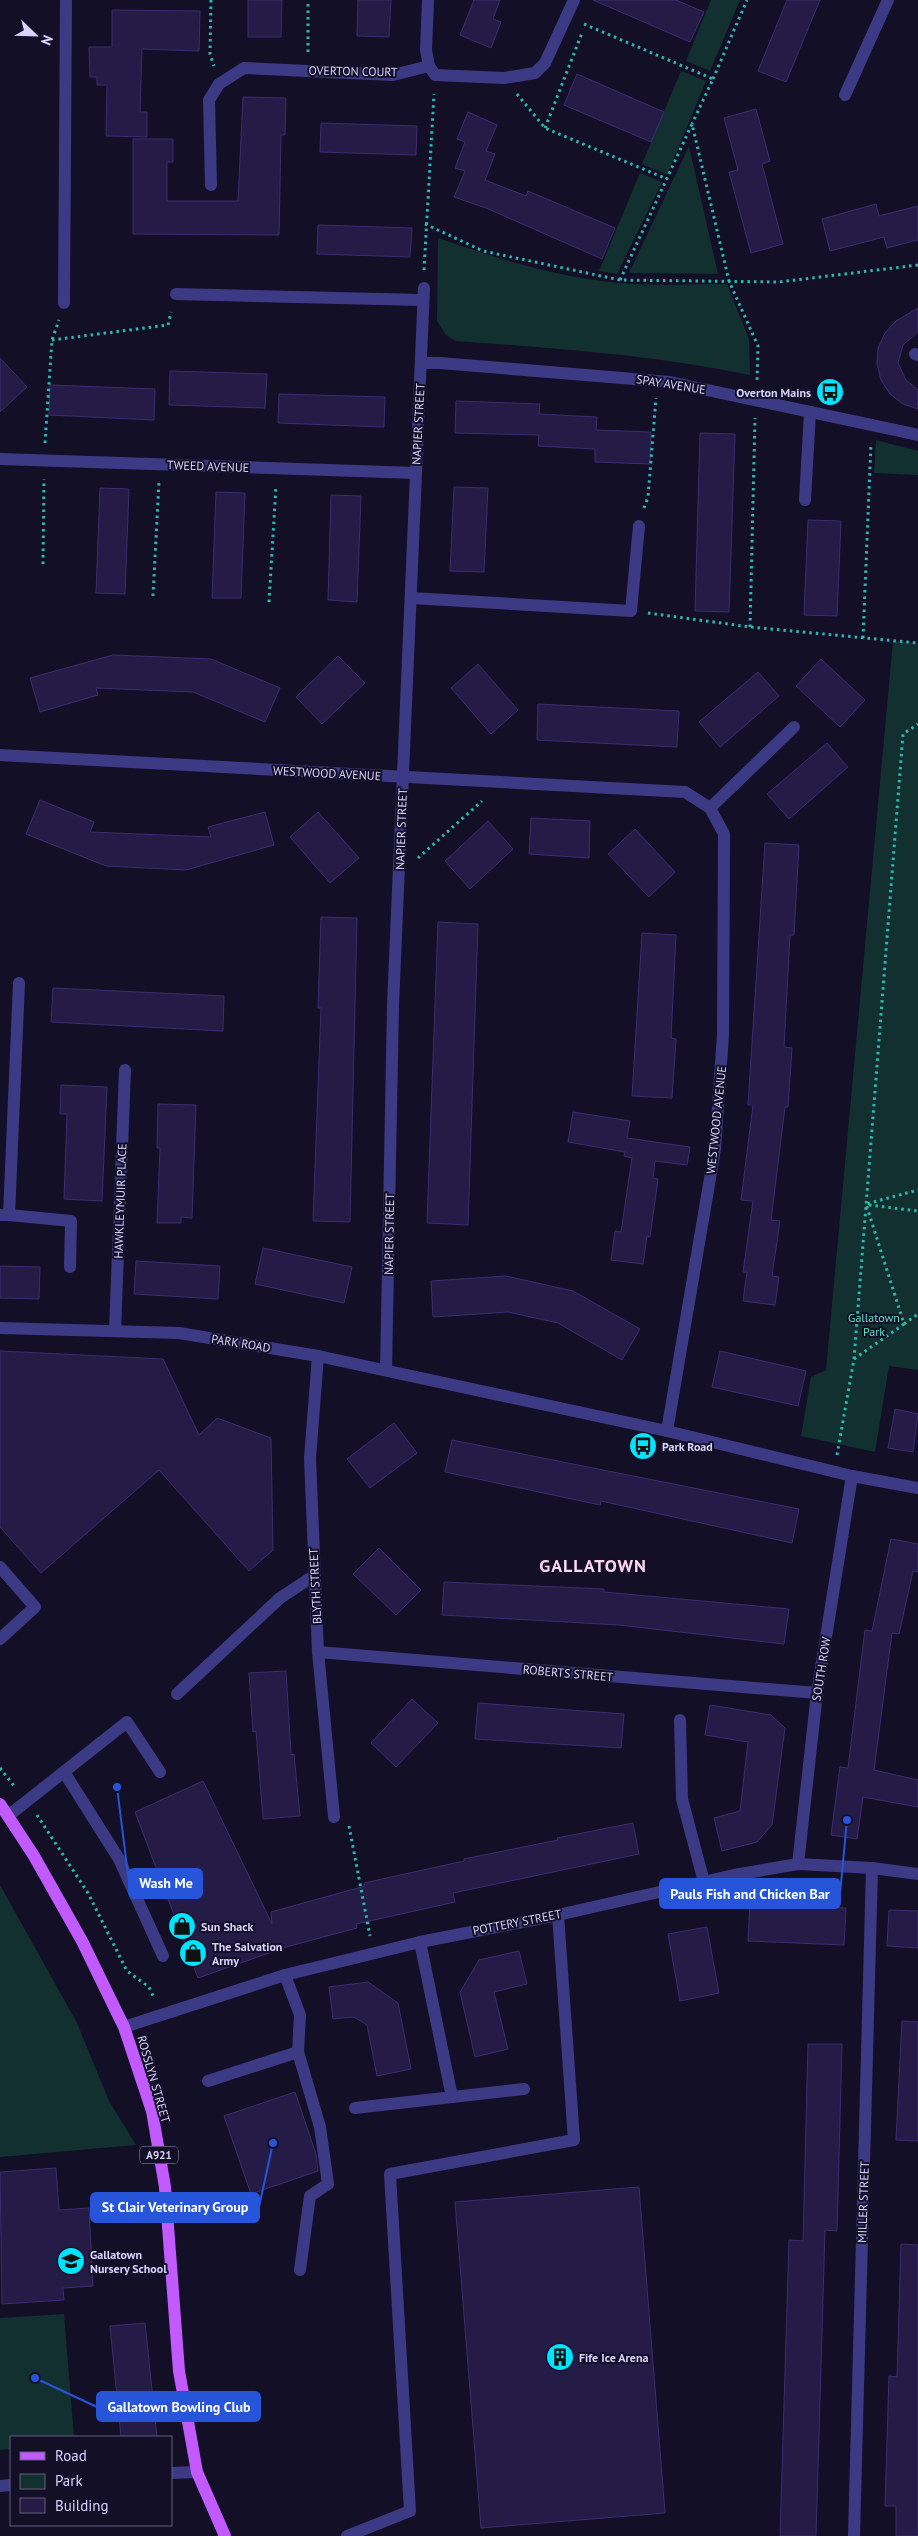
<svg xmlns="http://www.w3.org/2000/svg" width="918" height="2536" font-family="'PT Sans',sans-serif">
  <rect width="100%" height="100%" fill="#130f26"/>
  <g fill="#12302f">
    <path d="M711,0H740L710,71L686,61Z"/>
    <path d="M681,71L706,81L667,175L642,164Z"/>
    <path d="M689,146L718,274L629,273Z"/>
    <path d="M640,173L662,182L617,274L599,271Z"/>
    <path d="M438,238C498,259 557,277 620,283C655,286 691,284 727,284L749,339L750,375C653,355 555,348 456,341L446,335L437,321Z"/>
    <path d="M876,440L918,451V475L874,473Z"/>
    <path d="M893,641L918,643V1370L889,1366L875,1452L801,1436L811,1377L826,1370Z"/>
    <path d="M0,1885L77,2023L109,2101L136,2145L0,2157Z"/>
    <path d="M64,2314L74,2437H11V2449L0,2450V2318Z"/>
  </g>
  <g fill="#241b47" stroke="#3b2d73">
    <path d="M248,0H282L281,37H248Z"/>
    <path d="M358,0H391L389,37L357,36Z"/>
    <path d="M474,0H500L493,19L501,22L491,48L460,35Z"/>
    <path d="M593,0H676L704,12L690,42Z"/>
    <path d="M787,0H820L786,82L758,71Z"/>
    <path d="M112,10L200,11L199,51L142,49L140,112H147V137L106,136L107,85H97V77H90L89,47H112Z"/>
    <path d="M577,74L664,112L651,142L564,105Z"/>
    <path d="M243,97L286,98L285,135H281L279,235L133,234V139H173V162H167V201H238Z"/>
    <path d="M756,109L770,161L762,164L783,244L751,253L729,172L738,170L724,118Z"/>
    <path d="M468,112L497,125L486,151L495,154L485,180L526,196L528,191L615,228L602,259L486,208L454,197L465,171L455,168L465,142L457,139Z"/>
    <path d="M321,123L417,126L416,155L320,152Z"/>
    <path d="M876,204L879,216L918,206V240L887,248L884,237L830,251L822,219Z"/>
    <path d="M318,225L412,228L410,257L317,254Z"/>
    <path d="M918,308V332L903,345L898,363L906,380L918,390V409L903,404L890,394L881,380L877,364L878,348L885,333L896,321Z"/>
    <path d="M0,358L27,387L0,412Z"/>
    <path d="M170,371L267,374L265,408L169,405Z"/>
    <path d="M50,385L155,389L154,420L49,415Z"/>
    <path d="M279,394L385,397L384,427L278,423Z"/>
    <path d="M456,401L540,404L539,414L597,417L596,430L651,432L650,464L595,462V449L538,446L539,435L455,433Z"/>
    <path d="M700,433L735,434L729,612L695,611Z"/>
    <path d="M454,487L488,488L484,572L450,571Z"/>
    <path d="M100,488L129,489L125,594L96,593Z"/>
    <path d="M216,492L245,493L241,598H212Z"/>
    <path d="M331,495L361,496L357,602L328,600Z"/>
    <path d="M808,520L841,521L837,616L804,615Z"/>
    <path d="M113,655L211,659L280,688L265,722L193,692L96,688L98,695L40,712L30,678Z"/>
    <path d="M338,656L365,683L322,724L296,697Z"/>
    <path d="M821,659L865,700L840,727L796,686Z"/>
    <path d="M478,664L518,710L491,734L451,688Z"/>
    <path d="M758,672L779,696L720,747L699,722Z"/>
    <path d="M538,704L679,711L677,747L537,740Z"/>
    <path d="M827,743L848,767L789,819L767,794Z"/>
    <path d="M40,800L94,822L90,832L211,837L208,827L265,812L274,845L186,870L106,866L26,834Z"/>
    <path d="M318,812L359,858L330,883L290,837Z"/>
    <path d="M531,818L590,821L589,858L529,854Z"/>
    <path d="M488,821L513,849L470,889L445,861Z"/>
    <path d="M635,829L675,872L649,897L608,854Z"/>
    <path d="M765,843L799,845L794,935H790L784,1047L792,1048L788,1107H785L771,1220L780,1221L772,1276L779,1277L775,1305L743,1301L747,1272H743L753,1201L741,1200L753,1105H748Z"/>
    <path d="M321,917L357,918L350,1222L313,1221L321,1008H318Z"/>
    <path d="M438,922L478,924L468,1225L427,1223Z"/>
    <path d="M642,933L676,935L671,1038L676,1039L672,1098L632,1096Z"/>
    <path d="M53,988L224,996L223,1031L51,1022Z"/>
    <path d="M61,1085L107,1087L102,1201L64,1199L67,1114H60Z"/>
    <path d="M158,1104L196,1105L192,1218L181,1217V1223H157L160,1148H157Z"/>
    <path d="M573,1112L630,1121L627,1138L690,1147L687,1165L655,1161L653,1178L658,1179L650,1237L647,1236L643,1264L611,1260L615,1231L621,1232L632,1158L624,1156L625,1152L568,1142Z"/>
    <path d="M263,1248L352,1267L344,1303L255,1284Z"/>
    <path d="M136,1261L220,1266L218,1299L134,1294Z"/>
    <path d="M0,1266L40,1267L39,1299L0,1298Z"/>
    <path d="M506,1276L573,1291L640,1329L622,1360L558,1323L508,1312L433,1317L431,1281Z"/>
    <path d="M0,1351L163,1359L199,1435L217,1418L271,1438L273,1550L249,1571L159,1470L41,1573L0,1527Z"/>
    <path d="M720,1351L806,1371L798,1406L712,1387Z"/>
    <path d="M895,1409L918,1414L913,1452L888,1448Z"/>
    <path d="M394,1423L417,1453L370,1488L347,1459Z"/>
    <path d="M452,1440L799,1509L792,1543L601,1501L600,1505L445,1472Z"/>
    <path d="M891,1539L918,1544V1572L913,1571L899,1634L892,1633L874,1770L918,1780V1807L863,1797L857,1839L831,1835L840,1767L848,1768L865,1630L872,1631Z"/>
    <path d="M379,1548L421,1590L396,1615L353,1574Z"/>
    <path d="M444,1582L604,1589V1592L789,1609L784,1644L619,1625L442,1615Z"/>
    <path d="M286,1671L291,1755L294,1754L300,1816L263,1819L256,1731L253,1732L249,1673Z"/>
    <path d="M412,1699L438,1723L396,1767L371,1743Z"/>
    <path d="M478,1703L624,1714L621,1748L475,1739Z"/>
    <path d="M710,1705L771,1715L785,1728L772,1825L757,1842L722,1851L714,1818L740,1811L748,1742L705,1735Z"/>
    <path d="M203,1781L272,1924L271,1912L365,1886L364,1883L464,1861V1859L558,1840L557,1838L633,1823L639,1854L453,1893L455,1902L356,1924L357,1928L286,1947L198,1978L135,1812Z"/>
    <path d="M750,1904L846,1908L844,1945L748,1941Z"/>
    <path d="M889,1910L918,1911V1948L887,1946Z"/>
    <path d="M707,1927L719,1993L680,2001L668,1934Z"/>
    <path d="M519,1951L527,1984L494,1992L508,2049L475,2057L460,1992L479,1960Z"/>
    <path d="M368,1982L398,2003L411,2069L377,2076L367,2025L354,2017L333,2019L329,1987Z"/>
    <path d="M902,2021L918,2022V2141L896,2140Z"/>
    <path d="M808,2044H842L837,2231L825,2230L816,2536H780L789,2240L803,2241Z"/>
    <path d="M295,2092L316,2154L318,2171L251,2194L224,2116Z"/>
    <path d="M56,2168L59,2210L89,2208L93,2286L63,2288L64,2300L2,2304L0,2172Z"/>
    <path d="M639,2187L665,2513L481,2528L455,2202Z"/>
    <path d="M901,2244L918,2245V2536H896V2506H885L889,2376L897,2377Z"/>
    <path d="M145,2323L157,2437H121L110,2326Z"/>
  </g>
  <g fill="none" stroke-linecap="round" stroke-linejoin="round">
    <g stroke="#2fb8b0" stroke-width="3" stroke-dasharray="2.5 4" stroke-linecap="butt">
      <path d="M211,0L210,54L214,66"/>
      <path d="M584,24L713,79L692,124"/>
      <path d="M308,52V0"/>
      <path d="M713,79L747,0"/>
      <path d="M517,94L545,128L667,179"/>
      <path d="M545,128L582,33"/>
      <path d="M425,224L483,251L620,280L779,282L918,265"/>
      <path d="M424,270L434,94"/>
      <path d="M620,280L692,124L729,281L758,346L757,381"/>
      <path d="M52,340L168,325L171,312"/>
      <path d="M45,443L52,340L59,320"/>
      <path d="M644,508L648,497L656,398"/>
      <path d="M43,564L44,479"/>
      <path d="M153,596L159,482"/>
      <path d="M269,602L276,486"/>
      <path d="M648,613L750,627L918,643"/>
      <path d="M750,627L755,418"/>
      <path d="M863,638L871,443"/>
      <path d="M418,858L482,801"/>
      <path d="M869,1205L918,1211"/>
      <path d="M904,1324L918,1314"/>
      <path d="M854,1359L904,1324L866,1204L918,1190"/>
      <path d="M837,1455L854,1359L903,734L918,724"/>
      <path d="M0,1768L15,1787"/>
      <path d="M37,1815L88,1893L127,1971L149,1987L154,1998"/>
      <path d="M349,1826L370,1936"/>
    </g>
    <g stroke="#3d3a85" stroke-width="12">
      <path d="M176,294L423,300"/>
      <path d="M64,303L66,0"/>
      <path d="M915,354L918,355"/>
      <path d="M805,500L810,412"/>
      <path d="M411,598L631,611L639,526"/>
      <path d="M0,1215H9L19,983"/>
      <path d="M9,1215L71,1221L70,1267"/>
      <path d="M0,1567L35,1607L0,1639"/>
      <path d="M177,1694L280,1598L315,1575"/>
      <path d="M680,1720L682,1799L704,1882"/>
      <path d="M64,1772L119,1859L163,1956"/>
      <path d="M8,1816L127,1722L160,1772"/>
      <path d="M298,2052L320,2127L328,2184L310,2196L300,2270"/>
      <path d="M208,2081L298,2052L300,2015L285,1975"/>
      <path d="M355,2108L524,2089"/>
      <path d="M347,2536L410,2511L390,2174L574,2140L558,1915"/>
    </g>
    <g stroke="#3d3a85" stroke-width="12">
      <path d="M428,0L426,50L429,66"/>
      <path d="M845,95L888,0"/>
      <path d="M211,185L209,100L219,84L244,68L393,75L429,66L435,75L504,78L535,73L545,63L574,0"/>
      <path d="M421,363H440L670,382L918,435"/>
      <path d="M0,459L416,473"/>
      <path d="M0,755L685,792L710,808L724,834L723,1035L715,1149L667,1431"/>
      <path d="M710,808L794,727"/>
      <path d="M0,1328L179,1333L318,1356L667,1431L852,1476L918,1488"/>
      <path d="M115,1331L125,1070"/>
      <path d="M318,1356L310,1458L318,1652L334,1817"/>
      <path d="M386,1370L393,1005L424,288"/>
      <path d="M318,1652L817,1693"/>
      <path d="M798,1864L817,1693L852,1476"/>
      <path d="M420,1942L452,2097"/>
      <path d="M124,2027L285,1975L420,1942L558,1915L734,1875L798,1864L872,1868L918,1874"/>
      <path d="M171,2473L197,2472"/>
      <path d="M0,2486L11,2485"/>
      <path d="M854,2536L872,1868"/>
    </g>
    <path stroke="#c25bff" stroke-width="12" d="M0,1804L34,1856L82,1941L124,2027L152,2111L165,2187L179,2371L197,2472L225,2536"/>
  </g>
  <defs>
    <g id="bus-disc" transform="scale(1.4375)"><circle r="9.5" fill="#00e5ff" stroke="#130f26"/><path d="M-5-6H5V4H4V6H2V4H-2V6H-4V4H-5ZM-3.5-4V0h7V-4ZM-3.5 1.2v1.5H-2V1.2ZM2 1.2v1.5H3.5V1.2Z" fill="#111"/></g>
    <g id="shop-disc" transform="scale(1.4375)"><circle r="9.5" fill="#00e5ff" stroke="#130f26"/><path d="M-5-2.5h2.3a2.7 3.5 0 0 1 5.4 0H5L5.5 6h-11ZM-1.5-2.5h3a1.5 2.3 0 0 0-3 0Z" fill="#111"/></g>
    <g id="school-disc" transform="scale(1.4375)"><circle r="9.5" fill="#00e5ff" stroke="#130f26"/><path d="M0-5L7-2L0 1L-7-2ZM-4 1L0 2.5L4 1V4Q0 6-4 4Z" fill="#111"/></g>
    <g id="building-disc" transform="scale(1.4375)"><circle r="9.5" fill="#00e5ff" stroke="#130f26"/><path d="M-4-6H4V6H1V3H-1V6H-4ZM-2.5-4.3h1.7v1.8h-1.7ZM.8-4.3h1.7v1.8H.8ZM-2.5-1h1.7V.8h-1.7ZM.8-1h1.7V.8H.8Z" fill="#111"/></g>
  </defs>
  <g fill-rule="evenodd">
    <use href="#bus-disc" x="830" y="392"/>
    <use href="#bus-disc" x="643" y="1446"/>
    <use href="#shop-disc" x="182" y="1926"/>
    <use href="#shop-disc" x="193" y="1953"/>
    <use href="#school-disc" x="71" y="2261"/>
    <use href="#building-disc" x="560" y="2357"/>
  </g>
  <g text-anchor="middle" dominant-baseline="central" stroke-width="4" stroke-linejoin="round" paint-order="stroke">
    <rect fill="#130f26" stroke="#9e99be" stroke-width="1" x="140" y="2146.5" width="38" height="17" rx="4"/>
    <g font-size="11" font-weight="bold" fill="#d9d4ff">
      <text x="159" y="2155">A921</text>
    </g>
    <g font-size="12" fill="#d9d4ff" stroke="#130f26">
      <text transform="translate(353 71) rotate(1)">OVERTON COURT</text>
      <text transform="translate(671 384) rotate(9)">SPAY AVENUE</text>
      <text transform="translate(418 424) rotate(-87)">NAPIER STREET</text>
      <text transform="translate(208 466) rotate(2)">TWEED AVENUE</text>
      <text transform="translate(327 773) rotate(3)">WESTWOOD AVENUE</text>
      <text transform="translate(401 829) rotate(-88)">NAPIER STREET</text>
      <text transform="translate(716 1120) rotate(-84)">WESTWOOD AVENUE</text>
      <text transform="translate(120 1201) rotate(-88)">HAWKLEYMUIR PLACE</text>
      <text transform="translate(389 1234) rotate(-89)">NAPIER STREET</text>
      <text transform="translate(241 1343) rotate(9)">PARK ROAD</text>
      <text transform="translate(315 1586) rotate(-93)">BLYTH STREET</text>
      <text transform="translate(821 1669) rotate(-81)">SOUTH ROW</text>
      <text transform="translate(568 1673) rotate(5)">ROBERTS STREET</text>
      <text transform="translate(517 1922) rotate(-11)">POTTERY STREET</text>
      <text transform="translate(154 2079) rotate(74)">ROSSLYN STREET</text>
      <text transform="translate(863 2202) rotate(-88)">MILLER STREET</text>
    </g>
    <g font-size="12" font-weight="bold" fill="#d9d4ff" stroke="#130f26" text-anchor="start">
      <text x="811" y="392" text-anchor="end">Overton Mains</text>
      <text x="662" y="1446">Park Road</text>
      <text x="201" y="1926">Sun Shack</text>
      <text x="212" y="1946">The Salvation<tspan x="212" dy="14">Army</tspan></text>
      <text x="90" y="2254">Gallatown<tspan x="90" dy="14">Nursery School</tspan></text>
      <text x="579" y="2357">Fife Ice Arena</text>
    </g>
    <g font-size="12" fill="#5fe0c0" stroke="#130f26">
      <text x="874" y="1317">Gallatown<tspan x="874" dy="14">Park</tspan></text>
    </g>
    <g font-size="18" font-weight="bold" letter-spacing="1" fill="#ffd6f0" stroke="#130f26">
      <text x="593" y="1565">GALLATOWN</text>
    </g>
  </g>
  <path fill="none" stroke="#2655da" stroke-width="2" d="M117 1787L129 1883M847 1820L840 1894M273 2143L259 2207M35 2378L97 2407"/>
  <g fill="#2655da" stroke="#130f26" stroke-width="2">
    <circle cx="117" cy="1787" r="5"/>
    <circle cx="847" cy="1820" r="5"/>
    <circle cx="273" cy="2143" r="5"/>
    <circle cx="35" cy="2378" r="5"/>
  </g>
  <g fill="#2655da" stroke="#2655da" stroke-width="2">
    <rect x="129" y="1869" width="73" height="29" rx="5"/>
    <rect x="660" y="1879" width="180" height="29" rx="5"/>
    <rect x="91" y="2193" width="168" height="29" rx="5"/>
    <rect x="97" y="2392" width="163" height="29" rx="5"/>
  </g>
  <g font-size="14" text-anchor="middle" font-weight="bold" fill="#fff">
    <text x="166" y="1888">Wash Me</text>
    <text x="750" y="1899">Pauls Fish and Chicken Bar</text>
    <text x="175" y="2212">St Clair Veterinary Group</text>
    <text x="179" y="2412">Gallatown Bowling Club</text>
  </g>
  <rect x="10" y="2436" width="162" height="90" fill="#130f26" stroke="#625e7d"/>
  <rect x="20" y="2452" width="25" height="8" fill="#c25bff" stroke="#625e7d"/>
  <text x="55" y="2461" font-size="15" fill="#d9d4ff">Road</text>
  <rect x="20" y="2474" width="25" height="15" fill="#12302f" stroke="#625e7d"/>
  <text x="55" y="2486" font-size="15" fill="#d9d4ff">Park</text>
  <rect x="20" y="2498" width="25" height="15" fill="#241b47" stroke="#625e7d"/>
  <text x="55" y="2511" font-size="15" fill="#d9d4ff">Building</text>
  <g transform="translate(35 35) rotate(113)" stroke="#130f26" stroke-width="4" paint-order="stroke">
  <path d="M0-4L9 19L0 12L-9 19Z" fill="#d9d4ff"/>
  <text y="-8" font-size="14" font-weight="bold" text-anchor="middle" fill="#d9d4ff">N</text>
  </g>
</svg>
